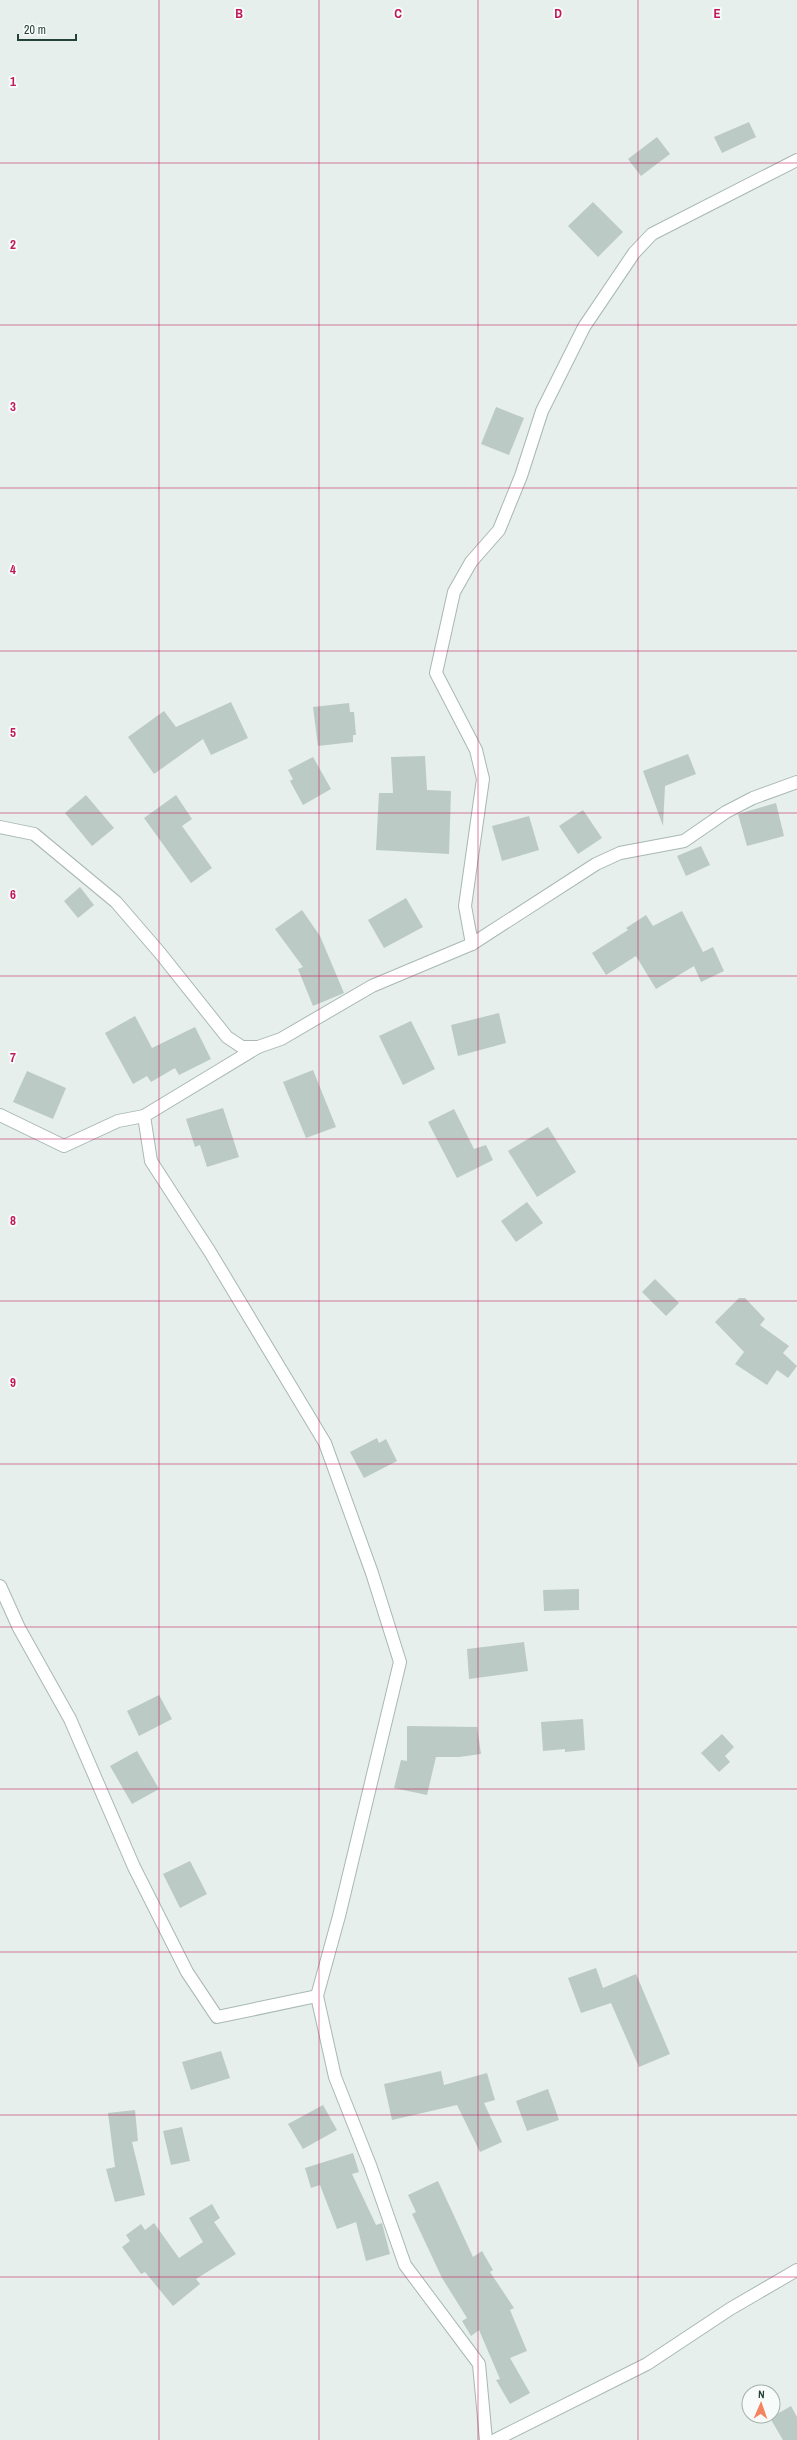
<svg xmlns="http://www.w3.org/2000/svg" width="797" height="2440" font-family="'Archivo Narrow',sans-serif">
  <rect width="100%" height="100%" fill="#e6efeb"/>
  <g fill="#bbcac4">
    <path d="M749,122L756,137L722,153L714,137Z"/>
    <path d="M657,137L670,154L641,176L628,159Z"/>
    <path d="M593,202L623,232L598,257L568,226Z"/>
    <path d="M496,407L524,418L509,455L481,444Z"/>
    <path d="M231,702L248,738L211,755L203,739L154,774L128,737L164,711L176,727Z"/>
    <path d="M349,703L350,712H354L356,735H353V742L318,746L313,707Z"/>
    <path d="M688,754L696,774L665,786L663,826L643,771Z"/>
    <path d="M425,756L427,790L451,791L449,854L376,850L379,793H393L391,757Z"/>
    <path d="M313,757L331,789L303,805L290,781L293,779L288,770Z"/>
    <path d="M86,795L114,828L92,846L65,813Z"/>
    <path d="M176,795L192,819L182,826L212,868L191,883L144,818Z"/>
    <path d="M776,803L784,836L747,846L738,814Z"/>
    <path d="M583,810L602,838L578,854L559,826Z"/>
    <path d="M529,816L539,850L502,861L492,826Z"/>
    <path d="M701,846L710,865L686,876L677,856Z"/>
    <path d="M80,887L94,905L78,918L64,901Z"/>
    <path d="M406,898L423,927L384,948L368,920Z"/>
    <path d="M302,910L320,936L344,993L313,1006L298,969L303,967L275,929Z"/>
    <path d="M682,911L703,952L713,947L724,971L701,982L694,966L656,989L636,956L606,975L592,953L628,930L626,928L646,915L653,926Z"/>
    <path d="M499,1013L506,1043L458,1056L451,1025Z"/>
    <path d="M135,1016L152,1048L195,1027L211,1059L179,1075L175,1068L151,1082L147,1076L133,1084L105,1033Z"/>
    <path d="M411,1021L435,1069L403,1085L379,1036Z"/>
    <path d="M313,1070L336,1127L306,1138L283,1082Z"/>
    <path d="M27,1071L66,1088L53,1119L13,1102Z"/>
    <path d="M223,1108L239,1157L207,1167L200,1145L195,1147L186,1119Z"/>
    <path d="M454,1109L474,1149L486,1145L493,1160L457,1178L428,1122Z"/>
    <path d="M548,1127L576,1172L537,1197L508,1151Z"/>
    <path d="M527,1202L543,1223L516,1242L501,1221Z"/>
    <path d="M655,1279L679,1303L666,1316L642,1292Z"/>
    <path d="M739,1298H745L765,1319L760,1325L789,1346L783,1353L797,1366L788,1378L777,1370L767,1385L735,1364L744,1352L715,1322Z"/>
    <path d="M377,1438L379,1443L386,1439L397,1461L364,1478L350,1452Z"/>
    <path d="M579,1589V1610L544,1611L543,1590Z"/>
    <path d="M524,1642L528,1671L469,1679L467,1649Z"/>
    <path d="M159,1695L172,1719L139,1736L127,1711Z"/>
    <path d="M583,1719L585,1750L565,1752V1749L543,1751L541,1722Z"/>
    <path d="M407,1726L477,1727L481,1754L459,1757H436L427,1795L394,1788L401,1760L407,1761Z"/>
    <path d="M722,1734L734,1747L725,1756L730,1762L719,1772L701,1753Z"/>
    <path d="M137,1751L159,1789L132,1804L110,1766Z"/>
    <path d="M190,1861L207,1894L180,1908L163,1874Z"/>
    <path d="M596,1968L603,1988L636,1974L670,2054L639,2067L611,2003L581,2013L568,1978Z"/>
    <path d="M221,2051L230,2078L191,2090L182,2062Z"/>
    <path d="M441,2071L444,2085L487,2073L495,2100L484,2103L502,2142L480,2152L457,2105L392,2120L384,2084Z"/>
    <path d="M548,2089L559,2120L527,2131L516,2101Z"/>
    <path d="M323,2105L337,2130L303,2149L288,2124Z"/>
    <path d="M135,2110L138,2141L132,2142L145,2195L115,2202L106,2169L115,2167L108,2113Z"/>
    <path d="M182,2127L190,2161L171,2165L163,2131Z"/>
    <path d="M353,2153L359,2172L352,2174L376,2225L382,2223L390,2254L366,2261L356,2222L337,2229L320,2185L311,2188L305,2168Z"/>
    <path d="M438,2181L473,2257L482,2251L493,2270L490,2272L514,2308L510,2310L527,2351L510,2358L530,2393L510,2404L496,2380L500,2379L479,2330L471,2336L462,2321L467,2318L442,2278L412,2214L416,2212L408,2195Z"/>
    <path d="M212,2204L220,2218L214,2222L236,2254L196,2279L200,2284L173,2306L145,2272L141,2274L122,2247L130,2241L126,2235L141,2224L145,2230L154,2223L179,2258L203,2242L189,2218Z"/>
    <path d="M791,2406L797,2417V2440H783L770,2418Z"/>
  </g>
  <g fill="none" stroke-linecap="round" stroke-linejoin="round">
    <g stroke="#a8b8b2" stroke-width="14">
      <g id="street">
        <path d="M0,827L34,834L116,902L160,953L227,1037L242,1047H258L281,1039L372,986L472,944L596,864L620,853L684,841L726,812L753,798L797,782"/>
        <path d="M472,944L465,906L483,779L476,750L436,673L454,592L471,562L499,530L521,476L542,411L584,327L634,253L652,234L797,160"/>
        <path d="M258,1047L144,1116L151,1161L210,1252L325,1443L372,1573L400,1662L339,1916L317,1996L335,2077L370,2165L405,2265L479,2364L486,2440"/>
        <path d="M0,1115L64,1146L118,1121L144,1116"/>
        <path d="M0,1586L19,1628L70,1719L134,1867L187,1972L217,2017L317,1996"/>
        <path d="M495,2440L647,2364L730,2309L797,2270"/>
      </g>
    </g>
    <use href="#street" stroke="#fff" stroke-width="12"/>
  </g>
  <path fill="none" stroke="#c2185b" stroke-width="1" stroke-opacity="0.55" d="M159,0V2440M319,0V2440M478,0V2440M638,0V2440M0,163H797M0,325H797M0,488H797M0,651H797M0,813H797M0,976H797M0,1139H797M0,1301H797M0,1464H797M0,1627H797M0,1789H797M0,1952H797M0,2115H797M0,2277H797"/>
  <g font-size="13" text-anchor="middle" font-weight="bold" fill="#c2185b" stroke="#f7fbf9" stroke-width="4" stroke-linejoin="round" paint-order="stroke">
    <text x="239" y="18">B</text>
    <text x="398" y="18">C</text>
    <text x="558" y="18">D</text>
    <text x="717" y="18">E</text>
    <text x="13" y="86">1</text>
    <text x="13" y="249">2</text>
    <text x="13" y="411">3</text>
    <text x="13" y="574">4</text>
    <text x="13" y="737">5</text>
    <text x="13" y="899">6</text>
    <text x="13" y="1062">7</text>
    <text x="13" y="1225">8</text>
    <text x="13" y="1387">9</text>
  </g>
  <g transform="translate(761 2404) rotate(2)"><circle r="19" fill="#f7fbf9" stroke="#a3b1ad"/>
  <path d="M0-3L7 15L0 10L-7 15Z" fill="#f4845f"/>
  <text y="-6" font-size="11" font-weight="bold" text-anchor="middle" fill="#24423a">N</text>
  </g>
  <path d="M18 34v6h58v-6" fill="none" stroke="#24423a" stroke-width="2"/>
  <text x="24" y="34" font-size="12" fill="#24423a" stroke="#f7fbf9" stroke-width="3" paint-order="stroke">20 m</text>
</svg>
